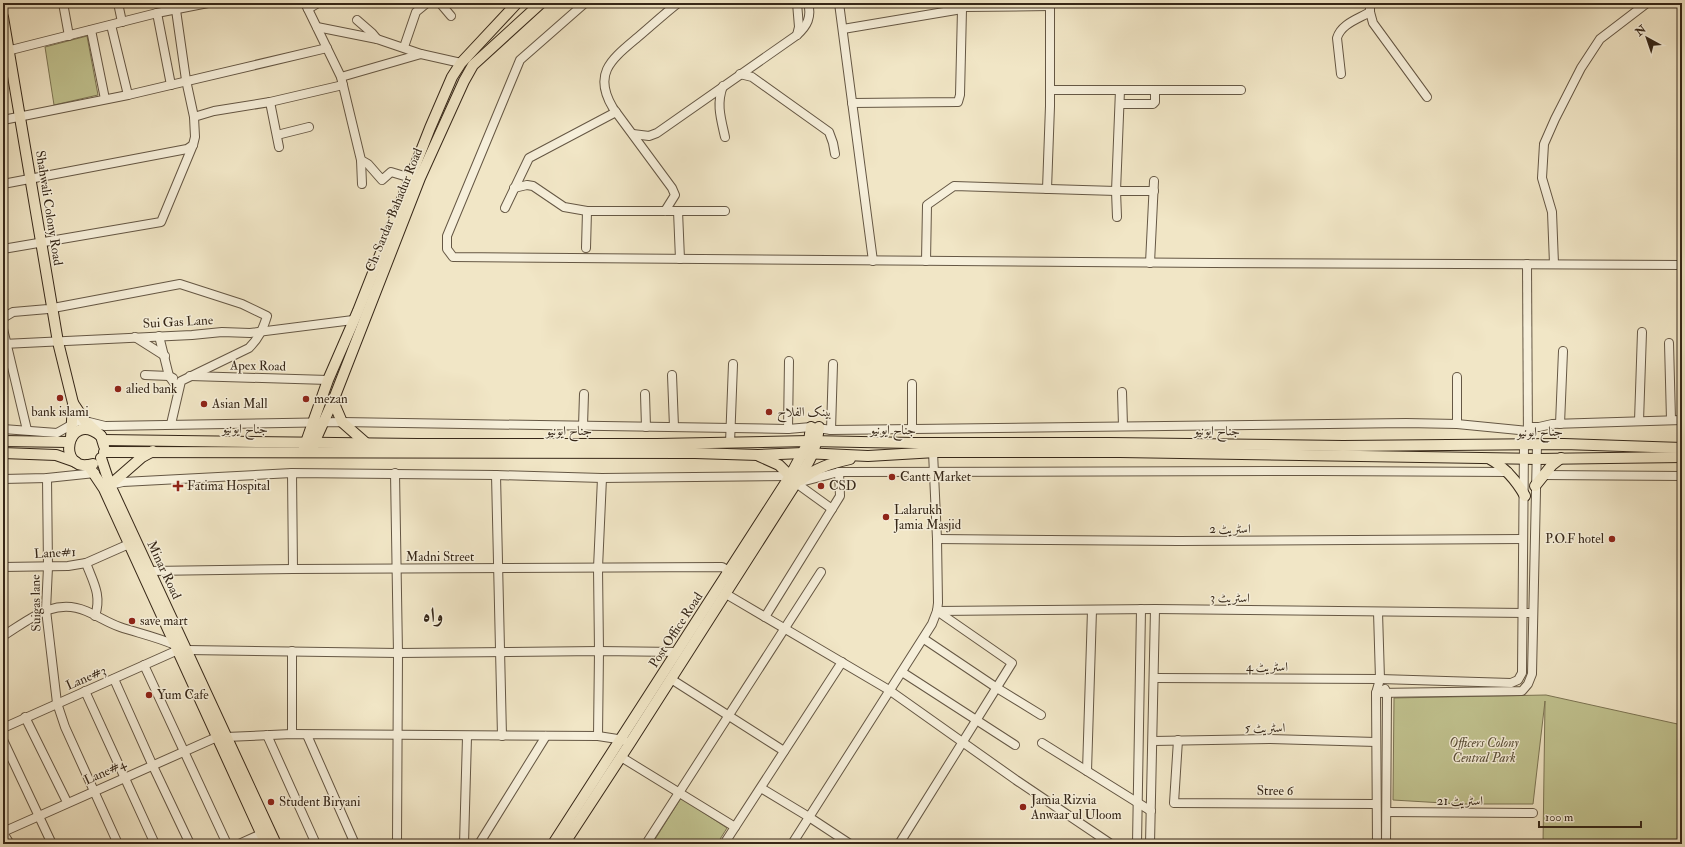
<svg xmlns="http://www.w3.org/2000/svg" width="1685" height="847" font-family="'IM FELL Double Pica',Amiri,serif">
  <rect width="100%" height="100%" fill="#f1e6c6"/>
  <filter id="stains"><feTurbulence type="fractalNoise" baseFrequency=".005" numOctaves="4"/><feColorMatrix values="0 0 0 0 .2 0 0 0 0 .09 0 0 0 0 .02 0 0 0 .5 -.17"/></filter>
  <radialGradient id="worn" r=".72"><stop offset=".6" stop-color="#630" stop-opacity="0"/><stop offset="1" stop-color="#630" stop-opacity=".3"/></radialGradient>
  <g fill="#c1c390" stroke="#7c7554">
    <path d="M87,36L98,95L54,105L45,47Z"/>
    <path d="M1546,695L1682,725V844H1543L1545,701L1533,804H1460L1393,800L1394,698Z"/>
    <path d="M681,798L727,828L717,844H652Z"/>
  </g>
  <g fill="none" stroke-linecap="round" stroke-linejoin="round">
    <g stroke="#655744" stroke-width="10">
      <g id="minor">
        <path d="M63,3L69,36"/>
        <path d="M118,3L122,22"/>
        <path d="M175,3L186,80L194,117"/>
        <path d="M305,3L341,77L361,160L368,164L382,180L391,172L411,178"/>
        <path d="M440,3L451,16"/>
        <path d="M585,3L520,60L447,236V249L453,257L1212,263L1682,265"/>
        <path d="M839,3L873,261"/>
        <path d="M1370,3V12L1373,23L1427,97"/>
        <path d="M308,9L318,3"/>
        <path d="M157,13L171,85"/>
        <path d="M357,20L372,33L377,39"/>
        <path d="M111,25L128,95"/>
        <path d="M317,27L377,39L421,54L461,63"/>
        <path d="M843,29L962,9"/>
        <path d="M91,30L105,99"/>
        <path d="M797,35L799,27L797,3"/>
        <path d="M404,47L416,12L427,3"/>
        <path d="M3,52L157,13L208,3"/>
        <path d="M740,74L752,77L829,132L833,143L835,154"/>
        <path d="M1341,74L1337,38C1341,24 1358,19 1370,12"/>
        <path d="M341,77L421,54"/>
        <path d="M723,86C716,104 721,119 725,137"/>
        <path d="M1050,90H1241"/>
        <path d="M270,102L279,147"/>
        <path d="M852,103L958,102L960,95L962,9L965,7L1050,6"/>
        <path d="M1120,104H1153L1155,102V90"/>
        <path d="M3,120L128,95L327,48"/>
        <path d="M633,134L649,136L657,133L797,35C807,26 812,17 808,3"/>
        <path d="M277,135L309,127"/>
        <path d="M361,160L362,184"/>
        <path d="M3,184L187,149L193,145"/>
        <path d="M514,188L527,185L533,186L564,207L587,211H725"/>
        <path d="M1047,189L1050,106V3"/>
        <path d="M505,208L529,158L616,112"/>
        <path d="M665,211L675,195L672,188L613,108C592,73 612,59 638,37C651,26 664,14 678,3"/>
        <path d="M678,211L680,259"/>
        <path d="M1117,217L1116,191L1120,90"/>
        <path d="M586,248L587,211"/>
        <path d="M3,249L161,222L193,145L195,137L194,117L214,111L270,102L343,85"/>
        <path d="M926,261L927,205L954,186L1116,191H1154"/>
        <path d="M1150,263L1154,181"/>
        <path d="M1527,264L1528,445"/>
        <path d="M1554,264L1552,212L1542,178L1544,144L1555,119L1581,68L1600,39L1647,3"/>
        <path d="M3,318L13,312L48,309L180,284L242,304L267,316C263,329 259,338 249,348L181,381L171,424"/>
        <path d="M3,329L27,430"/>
        <path d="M159,336L169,376L178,388"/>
        <path d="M135,337L165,356"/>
        <path d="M1669,343L1671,420"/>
        <path d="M3,344L192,335L222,332L250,333L353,320"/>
        <path d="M145,375L169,376L173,378"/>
        <path d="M672,375L674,427"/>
        <path d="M190,376L328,380"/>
        <path d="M912,384V428"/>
        <path d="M1122,392L1123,426"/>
        <path d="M645,394L646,427"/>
        <path d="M1639,421L1642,332"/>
        <path d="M1457,424V377"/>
        <path d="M1560,424L1563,351"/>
        <path d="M583,426L584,394"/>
        <path d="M1529,427H1539L1552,424L1682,420"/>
        <path d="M3,429L57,433L78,421H85L105,426L342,422L788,429L811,427L831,430L1406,423L1457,424L1529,431"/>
        <path d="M788,429L789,361"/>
        <path d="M831,430L833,364"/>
        <path d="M730,443L733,364"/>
        <path d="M292,473L293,569"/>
        <path d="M395,473L398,653L397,844"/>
        <path d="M496,475L502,736"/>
        <path d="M1543,475L1682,476"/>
        <path d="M47,478L48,567L46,610L57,703L65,727L118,844"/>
        <path d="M3,479L47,478L95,473"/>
        <path d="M801,482L839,472L1319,471L1508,472"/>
        <path d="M796,483L832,509"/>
        <path d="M110,485L123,482L292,473L496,475L602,478L790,476"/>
        <path d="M937,539L1179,541L1523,539"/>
        <path d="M86,563C93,582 102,595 95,616"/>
        <path d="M3,567L68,566L86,563L129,544"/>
        <path d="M150,571L293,569L722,567L733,573"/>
        <path d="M726,594L889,690L1016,780L1111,844"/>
        <path d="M937,611L1155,609L1533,613"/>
        <path d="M765,617L840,496L839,472"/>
        <path d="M3,636C29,620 54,597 86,611C98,616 108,623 120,627C138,633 157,637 175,645"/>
        <path d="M924,639L997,688L1041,715"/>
        <path d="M187,650L398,653L599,651L677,652"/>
        <path d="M144,665L227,844"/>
        <path d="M902,672L1015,745"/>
        <path d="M1154,678L1380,679L1511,683L1518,680L1522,673L1524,445"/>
        <path d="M114,679L152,764L190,844"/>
        <path d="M671,679L784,751"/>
        <path d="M1385,689L1387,694L1386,844"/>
        <path d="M85,691L155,844"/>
        <path d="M1376,693L1522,691L1528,684L1532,674L1537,445"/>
        <path d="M25,717L67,802"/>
        <path d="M3,728L178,650"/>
        <path d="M292,734V651"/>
        <path d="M267,735L316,844"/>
        <path d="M307,735L355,844"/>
        <path d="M598,736L599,651L598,568L602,478"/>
        <path d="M226,737L292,734L598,736L624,740"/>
        <path d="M3,740L52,844"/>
        <path d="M1178,740L1174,803L1376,804"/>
        <path d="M1153,741L1270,739L1376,742"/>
        <path d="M1042,743L1151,811"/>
        <path d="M621,757L735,827"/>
        <path d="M1087,771L1092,610"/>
        <path d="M761,788L809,817L850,844"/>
        <path d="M1387,812L1533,813"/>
        <path d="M3,832L217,737"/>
        <path d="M3,833L10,844"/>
        <path d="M239,844L261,834"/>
        <path d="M464,844L467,737"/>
        <path d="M479,844L546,736"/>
        <path d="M646,844L821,572"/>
        <path d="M724,844L842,662"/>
        <path d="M792,844L932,624L937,611L938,603L937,539L933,452"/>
        <path d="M899,844L1012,663L937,611"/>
        <path d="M1137,844L1141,609"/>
        <path d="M1150,844L1155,609"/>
        <path d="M1377,844L1376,693L1380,679L1378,612"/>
      </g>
    </g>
    <g stroke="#362718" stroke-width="12">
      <g id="major">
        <path d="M3,17L58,342L73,403L71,438"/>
        <path d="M333,401L342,422L367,444"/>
        <path d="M73,403L85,421L101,436L104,446"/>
        <path d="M103,440L417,444H657L809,441L913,443H1109L1343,446L1564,444L1682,448"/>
        <path d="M3,441L69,442"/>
        <path d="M304,448L328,380L358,311L430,128L452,77L461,63L517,3"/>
        <path d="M313,448L314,443L333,401L420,178L464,81L473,65L541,3"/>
        <path d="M104,452L695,453L758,455L803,453L868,456L936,452H1120L1537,459L1682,457"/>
        <path d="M3,453L56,455L76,462"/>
        <path d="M759,456L779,465L790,476"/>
        <path d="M101,458L110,485L276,844"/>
        <path d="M1490,459C1506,468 1516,480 1525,496"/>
        <path d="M93,464C55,475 66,408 101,436"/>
        <path d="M88,465L104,489L266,844"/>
        <path d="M801,480C816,468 831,463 850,459"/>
        <path d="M110,485L142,457L153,451"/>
        <path d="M1535,486L1552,465L1561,458"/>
        <path d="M553,844L790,476L809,441L811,427"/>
        <path d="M564,844L630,743L796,483C809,462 816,452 819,427"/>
      </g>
    </g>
    <use href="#minor" stroke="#f6efda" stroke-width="8"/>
    <use href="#major" stroke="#f1e6c6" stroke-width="10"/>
  </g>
  <g fill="#8f2418" stroke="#f6efda" stroke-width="1.5">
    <circle cx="118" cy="389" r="4"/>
    <circle cx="60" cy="398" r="4"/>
    <circle cx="306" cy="399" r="4"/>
    <circle cx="204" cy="404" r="4"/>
    <circle cx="769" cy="412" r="4"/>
    <circle cx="892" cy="477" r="4"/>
    <path d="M176 480h4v4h4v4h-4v4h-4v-4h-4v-4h4z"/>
    <circle cx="821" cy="486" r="4"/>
    <circle cx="886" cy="517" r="4"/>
    <circle cx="1612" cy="539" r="4"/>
    <circle cx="132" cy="621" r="4"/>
    <circle cx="149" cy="695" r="4"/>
    <circle cx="271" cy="802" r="4"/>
    <circle cx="1023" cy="807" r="4"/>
  </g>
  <g text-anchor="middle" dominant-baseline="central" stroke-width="3" stroke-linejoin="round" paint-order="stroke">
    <g font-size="13" fill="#362718" stroke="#f6efda">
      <text transform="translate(49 208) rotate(81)">Shahwali Colony Road</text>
      <text transform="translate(394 210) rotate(-68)">Ch. Sardar Bahadur Road</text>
      <text transform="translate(178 322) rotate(-3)">Sui Gas Lane</text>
      <text transform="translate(258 366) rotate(1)">Apex Road</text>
      <text transform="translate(245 429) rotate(1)">جناح ایونیو</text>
      <text transform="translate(893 430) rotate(1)">جناح ایونیو</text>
      <text x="569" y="431">جناح ایونیو</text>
      <text transform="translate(1217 431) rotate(1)">جناح ایونیو</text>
      <text transform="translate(1540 432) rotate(-1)">جناح ایونیو</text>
      <text x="1230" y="529">اسٹریٹ 2</text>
      <text transform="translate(55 553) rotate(-3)">Lane#1</text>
      <text x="440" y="557">Madni Street</text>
      <text transform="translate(164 570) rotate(65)">Minar Road</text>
      <text transform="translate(1230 598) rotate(1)">اسٹریٹ 3</text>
      <text transform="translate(36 603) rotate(-91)">Suigas lane</text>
      <text transform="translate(676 630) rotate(-57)">Post Office Road</text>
      <text x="1267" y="667">اسٹریٹ 4</text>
      <text transform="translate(86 678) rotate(-23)">Lane#3</text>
      <text x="1265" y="728">اسٹریٹ 5</text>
      <text transform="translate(105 772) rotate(-24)">Lane#4</text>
      <text x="1275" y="791">Stree 6</text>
      <text x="1460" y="801">اسٹریٹ 21</text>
    </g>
    <g font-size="13" fill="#362718" stroke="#f6efda" text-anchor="start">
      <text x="126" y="389">alied bank</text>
      <text x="314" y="399">mezan</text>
      <text x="212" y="404">Asian Mall</text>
      <text x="60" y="412" text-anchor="middle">bank islami</text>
      <text x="777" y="412">بینک الفلاح</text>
      <text x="900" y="477">Cantt Market</text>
      <text x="187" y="486">Fatima Hospital</text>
      <text x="829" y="486">CSD</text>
      <text x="894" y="510">Lalarukh<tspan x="894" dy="15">Jamia Masjid</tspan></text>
      <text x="1604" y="539" text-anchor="end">P.O.F hotel</text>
      <text x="140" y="621">save mart</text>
      <text x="157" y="695">Yum Cafe</text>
      <text x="1031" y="800">Jamia Rizvia<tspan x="1031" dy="15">Anwaar ul Uloom</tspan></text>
      <text x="279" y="802">Student Biryani</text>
    </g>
    <g font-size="13" font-style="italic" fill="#594e36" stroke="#f6efda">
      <text x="1484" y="743">Officers Colony<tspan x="1484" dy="15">Central Park</tspan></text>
    </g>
    <g font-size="21" font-weight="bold" fill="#362718" stroke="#f6efda">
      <text x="433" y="615">واہ</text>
    </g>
  </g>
  <rect width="1685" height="847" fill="none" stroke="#f1e6c6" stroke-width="16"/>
  <rect x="4" y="4" width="1677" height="839" fill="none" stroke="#362718" stroke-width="2"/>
  <rect x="8" y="8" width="1669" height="831" fill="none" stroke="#362718"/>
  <g transform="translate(1647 38) rotate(320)" stroke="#f6efda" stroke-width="3" paint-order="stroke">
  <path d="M0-3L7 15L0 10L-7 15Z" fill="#362718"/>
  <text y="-6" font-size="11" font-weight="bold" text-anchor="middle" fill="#362718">N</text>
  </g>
  <path d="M1539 821v6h102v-6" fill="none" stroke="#362718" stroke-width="2"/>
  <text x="1545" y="821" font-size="12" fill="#362718" stroke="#f6efda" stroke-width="3" paint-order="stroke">100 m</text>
  <rect width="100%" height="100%" filter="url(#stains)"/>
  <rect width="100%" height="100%" fill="url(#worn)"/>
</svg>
